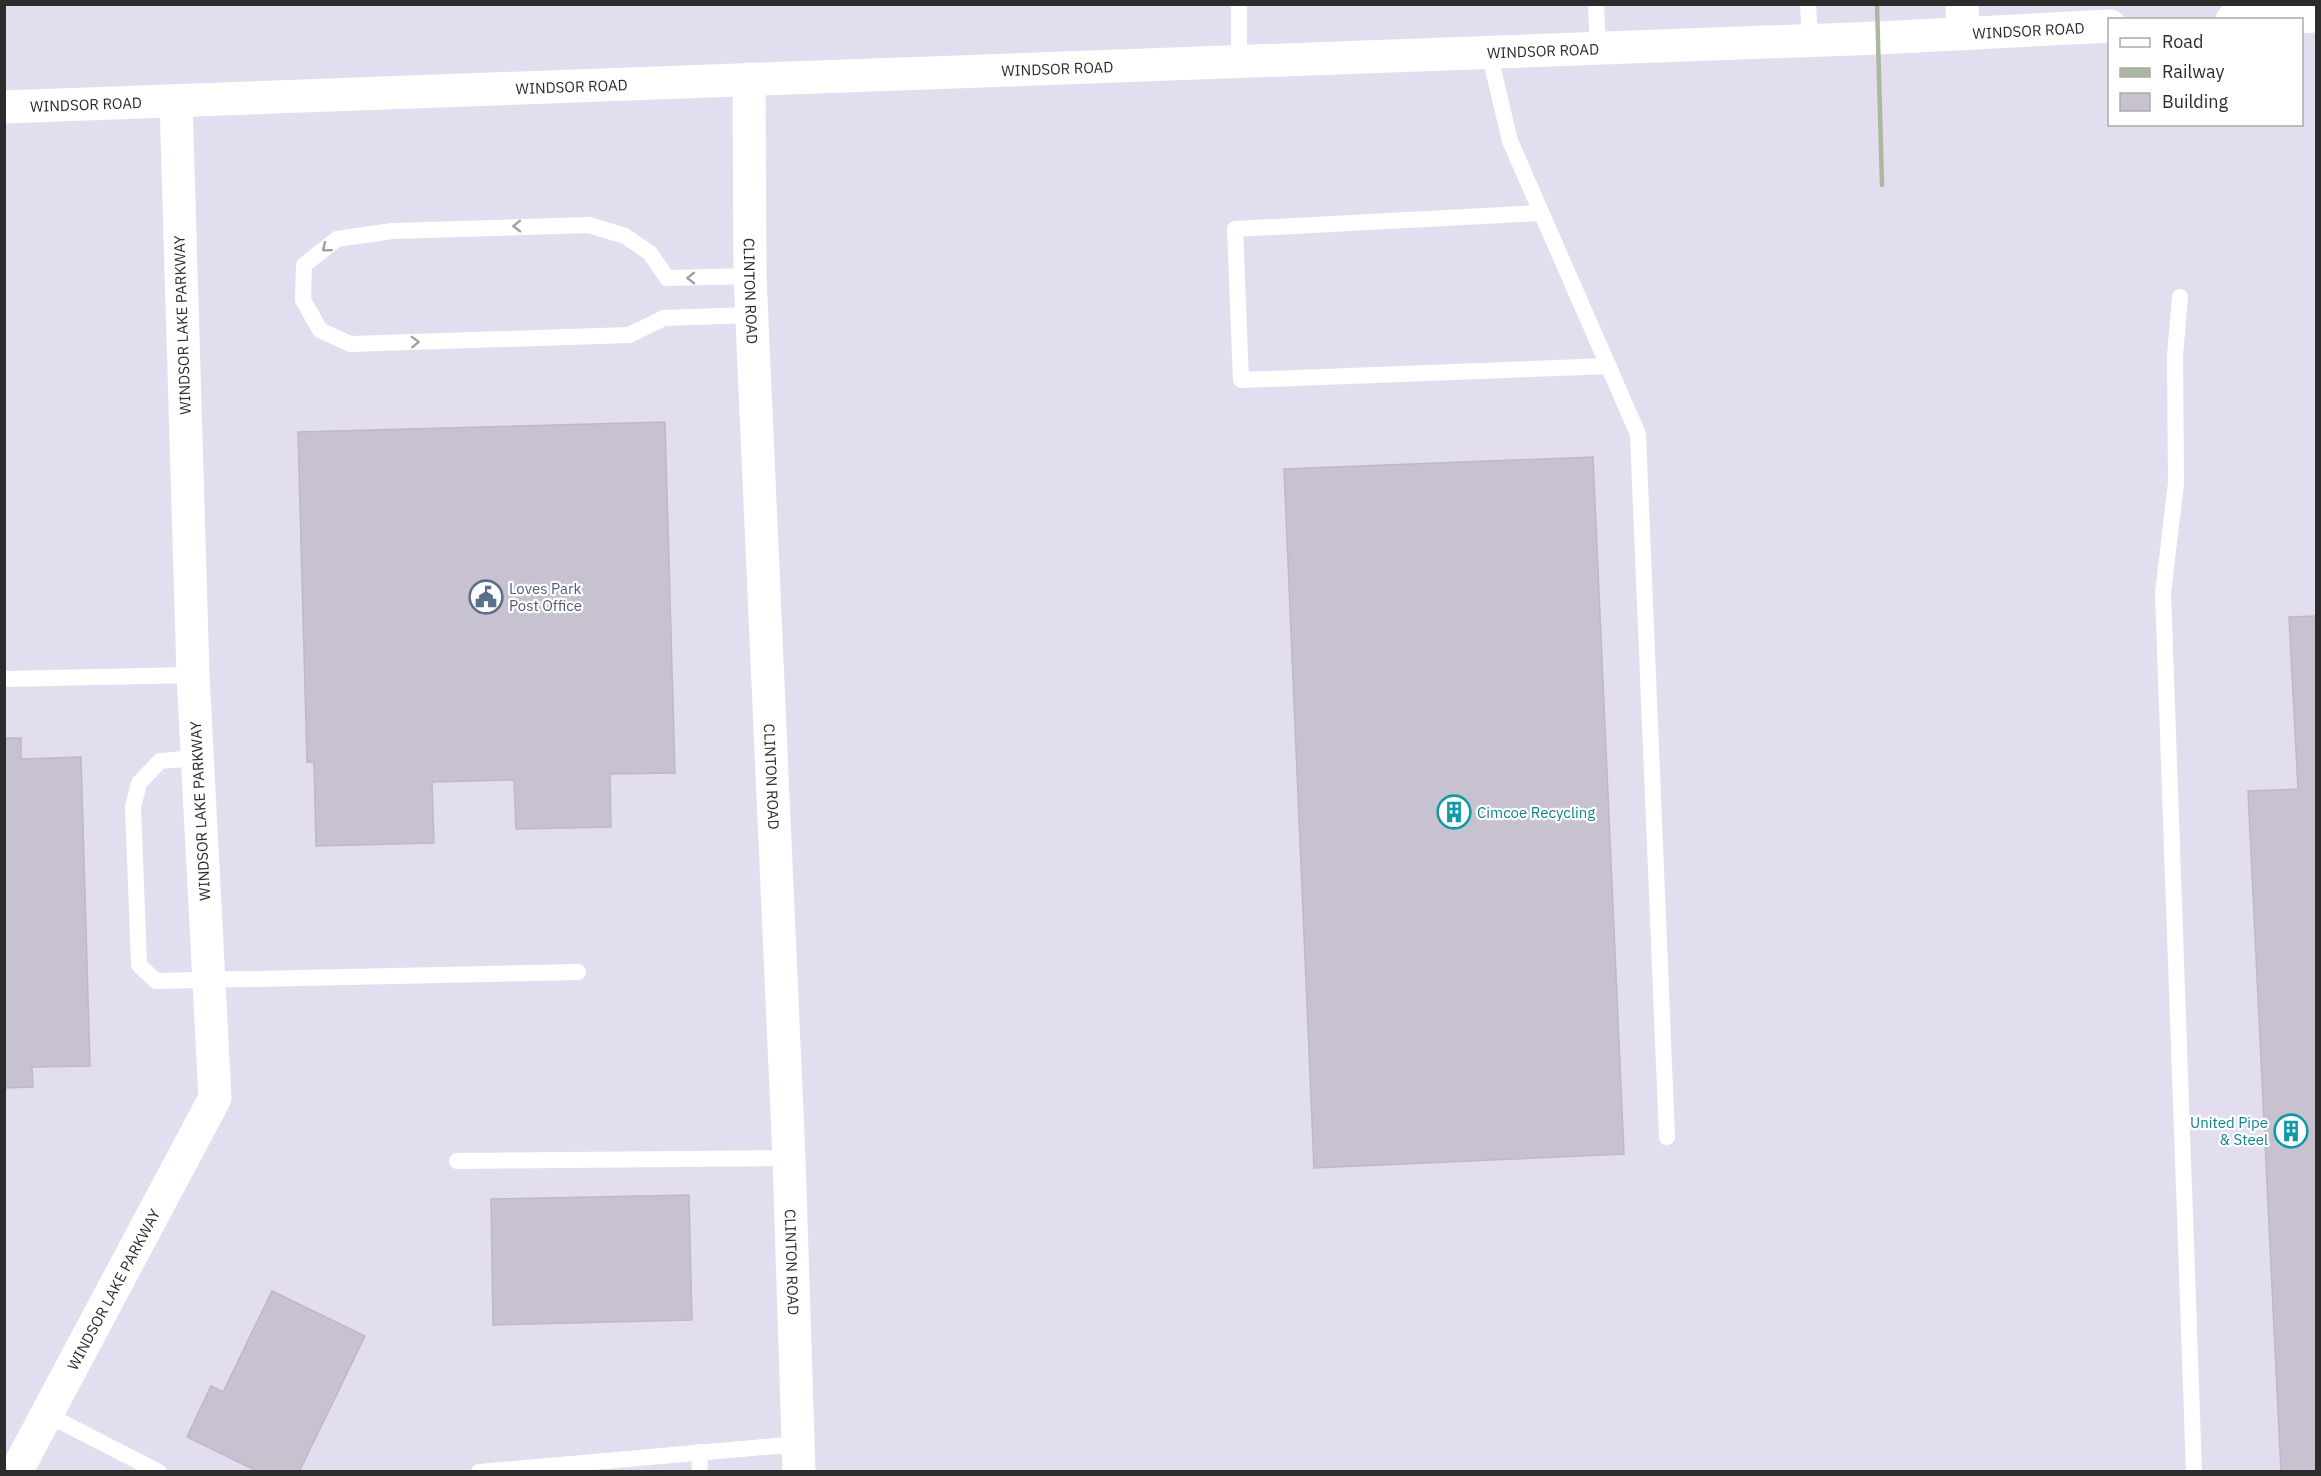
<svg xmlns="http://www.w3.org/2000/svg" width="2321" height="1476" font-family="'IBM Plex Sans',sans-serif">
  <rect width="100%" height="100%" fill="#e3deef"/>
  <g fill="#c8c2d0" stroke="#bfb7cb" stroke-width="1.5">
    <path d="M665,422L675,773L610,774L611,827L516,829L514,780L432,782L434,843L316,846L314,762H307L298,432Z"/>
    <path d="M1593,457L1624,1154L1314,1168L1284,469Z"/>
    <path d="M2316,616V1472H2281L2248,791L2298,789L2289,617Z"/>
    <path d="M4,738H21V759L81,757L90,1066L32,1067L33,1087L4,1088Z"/>
    <path d="M689,1195L692,1320L493,1325L491,1199Z"/>
    <path d="M272,1291L365,1336L299,1472H259L187,1437L211,1386L223,1392Z"/>
  </g>
  <g fill="none" stroke-linecap="round" stroke-linejoin="round">
    <g stroke="#fff" stroke-width="16">
      <path d="M1239,4V61"/>
      <path d="M1596,4L1598,48"/>
      <path d="M1808,4L1810,40"/>
      <path d="M1489,52L1510,141L1638,434L1667,1137"/>
      <path d="M1541,213L1235,229L1241,380L1609,366"/>
      <path d="M750,276L667,278L650,253L625,236L589,225L392,231L337,239L304,265L303,300L320,330L350,344L629,335L664,318L751,315"/>
      <path d="M2180,297L2175,356L2176,483L2163,593L2194,1472"/>
      <path d="M4,679L193,675"/>
      <path d="M197,758L160,761L139,783L133,807L139,965L156,981L578,972"/>
      <path d="M457,1161L789,1158"/>
      <path d="M46,1414L159,1472"/>
      <path d="M699,1452L700,1472"/>
      <path d="M479,1472L798,1444"/>
    </g>
    <g stroke="#fff" stroke-width="33">
      <path d="M1962,4L1963,34"/>
      <path id="s1" d="M749,79L750,276L789,1158L799,1472"/>
      <path id="s2" d="M16,1472L215,1098L193,675L176,101"/>
    </g>
    <g stroke="#fff" stroke-width="33">
      <path d="M2232,20L2316,16"/>
      <path id="s3" d="M4,107L1878,38L2110,26"/>
    </g>
    <path stroke="#aab8a0" stroke-width="4.5" d="M1877,4L1882,185"/>
  </g>
  <defs><path id="oneway-chevron" d="M-2-3.5L2.5 0L-2 3.5" fill="none" stroke-width="1.6" stroke-linecap="round" stroke-linejoin="round" transform="scale(1.5)"/></defs>
  <g stroke="#a0a0a0">
    <use href="#oneway-chevron" transform="translate(517 226) rotate(179)"/>
    <use href="#oneway-chevron" transform="translate(326 248) rotate(140)"/>
    <use href="#oneway-chevron" transform="translate(691 278) rotate(179)"/>
    <use href="#oneway-chevron" transform="translate(415 342) rotate(-2)"/>
  </g>
  <defs>
    <g id="civic-ring" transform="scale(1.725)"><circle r="9.5" fill="#fff" stroke="#5c6f8a" stroke-width="1.5"/><path d="M-.6-6.5H3V-4.5H.6V-3L4-1V1h2V6H-6V1h2V-1L-.6-3ZM-1.2 2.5V6h2.4V2.5Z" fill="#5c6f8a"/></g>
    <g id="building-ring" transform="scale(1.725)"><circle r="9.5" fill="#fff" stroke="#0f9aa8" stroke-width="1.5"/><path d="M-4-6H4V6H1V3H-1V6H-4ZM-2.5-4.3h1.7v1.8h-1.7ZM.8-4.3h1.7v1.8H.8ZM-2.5-1h1.7V.8h-1.7ZM.8-1h1.7V.8H.8Z" fill="#0f9aa8"/></g>
  </defs>
  <g fill-rule="evenodd">
    <use href="#civic-ring" x="486" y="597"/>
    <use href="#building-ring" x="1454" y="812"/>
    <use href="#building-ring" x="2291" y="1131"/>
  </g>
  <g text-anchor="middle" dominant-baseline="central" stroke-width="4.5" stroke-linejoin="round" paint-order="stroke">
    <g font-size="15" fill="#2c2c2c" stroke="#fff">
      <text stroke="none"><textPath href="#s3" startOffset="2026">WINDSOR ROAD</textPath></text>
      <text stroke="none"><textPath href="#s3" startOffset="1540">WINDSOR ROAD</textPath></text>
      <text stroke="none"><textPath href="#s3" startOffset="1054">WINDSOR ROAD</textPath></text>
      <text stroke="none"><textPath href="#s3" startOffset="568">WINDSOR ROAD</textPath></text>
      <text stroke="none"><textPath href="#s3" startOffset="82">WINDSOR ROAD</textPath></text>
      <text stroke="none"><textPath href="#s1" startOffset="212">CLINTON ROAD</textPath></text>
      <text transform="translate(182 325) rotate(-92)">WINDSOR LAKE PARKWAY</text>
      <text stroke="none"><textPath href="#s1" startOffset="698">CLINTON ROAD</textPath></text>
      <text transform="translate(200 811) rotate(-93)">WINDSOR LAKE PARKWAY</text>
      <text stroke="none"><textPath href="#s1" startOffset="1184">CLINTON ROAD</textPath></text>
      <text stroke="none"><textPath href="#s2" startOffset="207">WINDSOR LAKE PARKWAY</textPath></text>
    </g>
    <g font-size="15" fill="#4e5e75" stroke="#fff" text-anchor="start">
      <text x="509" y="588">Loves Park<tspan x="509" dy="17">Post Office</tspan></text>
    </g>
    <g font-size="15" fill="#0d838f" stroke="#fff" text-anchor="start">
      <text x="1477" y="812">Cimcoe Recycling</text>
      <text x="2268" y="1122" text-anchor="end">United Pipe<tspan x="2268" dy="17">&amp; Steel</tspan></text>
    </g>
  </g>
  <rect width="2321" height="1476" fill="none" stroke="#2c2c2c" stroke-width="12"/>
  <rect x="2108" y="18" width="195" height="108" fill="#ffffff" stroke="#ababab" stroke-width="1.5"/>
  <rect x="2120" y="38" width="30" height="9" fill="#ffffff" stroke="#ababab" stroke-width="1.5"/>
  <text x="2162" y="48" font-size="18" fill="#2c2c2c">Road</text>
  <rect x="2120" y="68" width="30" height="9" fill="#aab8a0" stroke="#ababab" stroke-width="1.5"/>
  <text x="2162" y="78" font-size="18" fill="#2c2c2c">Railway</text>
  <rect x="2120" y="93" width="30" height="18" fill="#c8c2d0" stroke="#ababab" stroke-width="1.5"/>
  <text x="2162" y="108" font-size="18" fill="#2c2c2c">Building</text>
</svg>
